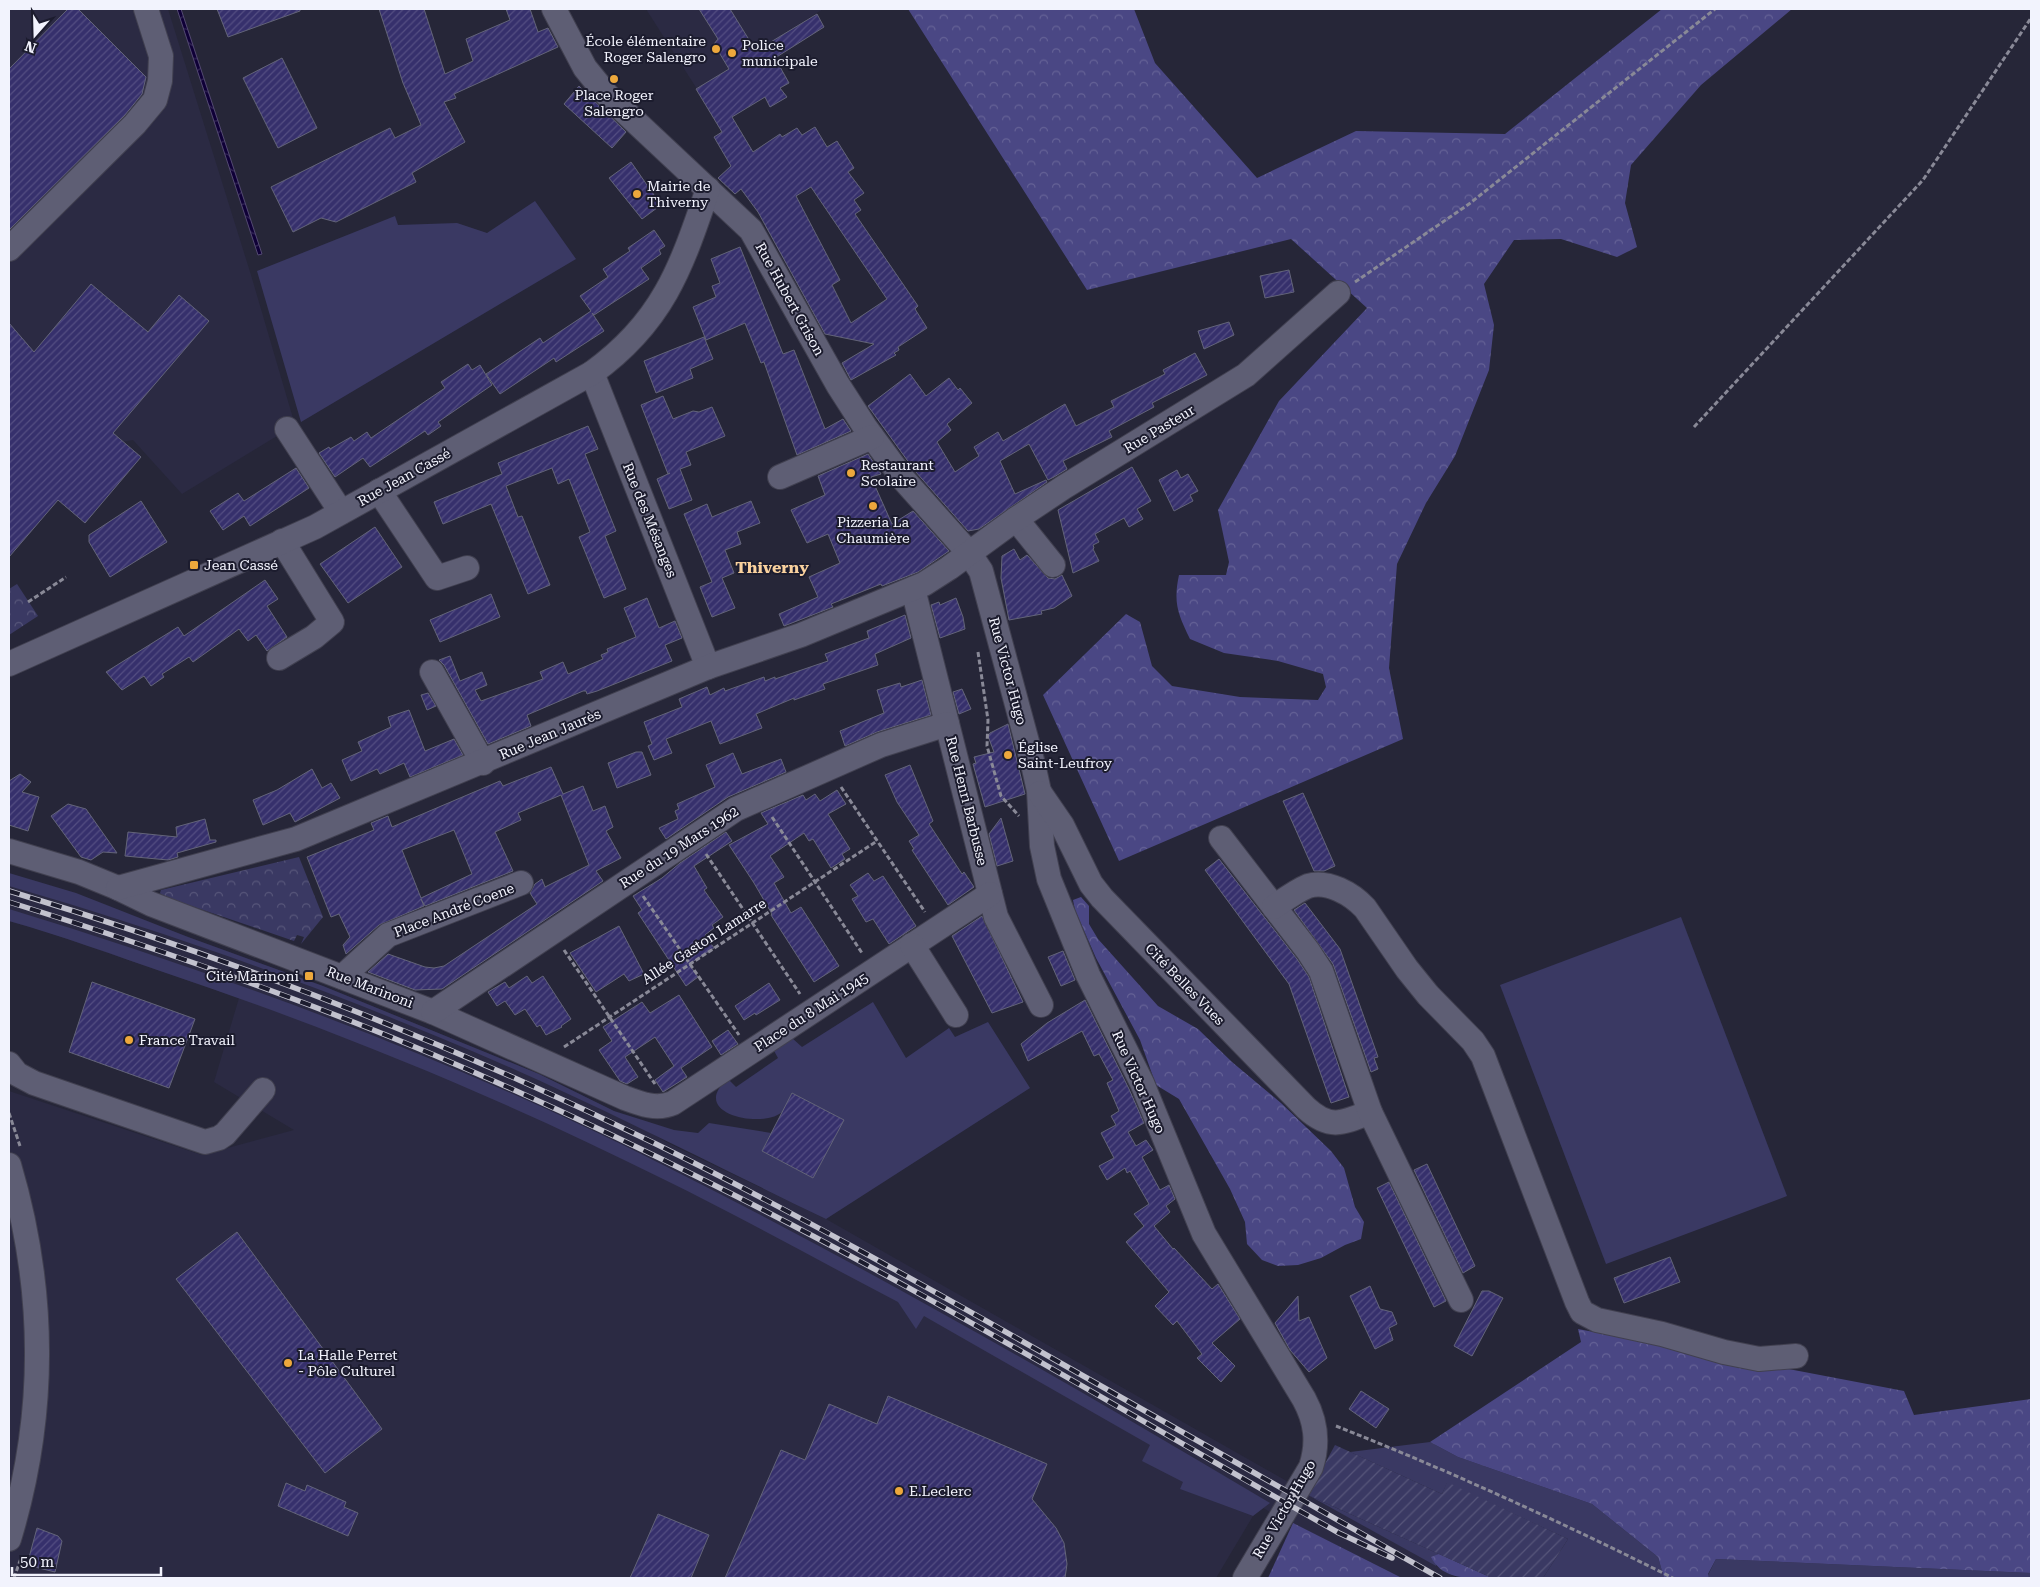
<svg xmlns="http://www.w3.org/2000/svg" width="2040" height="1587" font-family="'Roboto Serif',serif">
  <defs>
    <pattern id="forest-crowns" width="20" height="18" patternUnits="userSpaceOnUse" patternTransform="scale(1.25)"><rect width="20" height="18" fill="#4a4784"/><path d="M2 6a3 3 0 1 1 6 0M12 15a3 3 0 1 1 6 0" fill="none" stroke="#656296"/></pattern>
    <pattern id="park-crowns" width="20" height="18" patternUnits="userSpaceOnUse" patternTransform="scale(1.25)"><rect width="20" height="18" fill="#3a3963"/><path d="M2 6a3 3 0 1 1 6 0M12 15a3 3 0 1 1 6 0" fill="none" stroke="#57567a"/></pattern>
    <pattern id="garden-furrows" width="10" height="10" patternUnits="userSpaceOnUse" patternTransform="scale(1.25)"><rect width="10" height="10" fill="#3a3963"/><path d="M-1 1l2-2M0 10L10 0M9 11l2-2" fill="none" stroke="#57567a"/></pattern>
    <pattern id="water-waves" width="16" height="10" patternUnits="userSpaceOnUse" patternTransform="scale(1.25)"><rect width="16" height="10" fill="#0f0037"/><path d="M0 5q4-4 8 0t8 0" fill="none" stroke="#322655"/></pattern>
    <pattern id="building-hatch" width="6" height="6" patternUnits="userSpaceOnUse" patternTransform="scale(1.25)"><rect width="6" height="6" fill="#36306c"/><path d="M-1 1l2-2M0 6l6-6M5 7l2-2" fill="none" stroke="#544e82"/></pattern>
  </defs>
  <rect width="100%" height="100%" fill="#262638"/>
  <g fill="#2b2a43">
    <path d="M9,9H168L251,275L295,425L182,494L133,440L104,445L9,556Z"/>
    <path d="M646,9H823L697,89Z"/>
    <path d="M9,878L106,907L323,986L539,1074L614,1111L668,1143L826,1219L1457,1578H1402L1272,1513L1191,1467L1181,1489L1253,1516L1216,1578H9V1091L202,1155L294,1130L214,1082L239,998L44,931L9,921Z"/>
  </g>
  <g fill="#3a3963">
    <path d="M535,201L576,259L301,422L257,271L395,216L398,225L457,223L487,233Z"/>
    <path d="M9,873L76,893L188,937L323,986L539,1074L614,1111L674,1130L698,1133L709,1123L771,1133L762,1151L813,1178L843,1121L792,1093C789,1099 787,1106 783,1111C766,1130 686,1114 728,1079L736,1087L778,1058L773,1049L792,1038L802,1047L873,1002L906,1058L949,1028L955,1037L988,1022L1030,1088L826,1219C697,1157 569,1090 436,1036C296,978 154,928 9,886Z"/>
    <path d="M9,909C234,978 458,1061 669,1168C874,1271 1073,1386 1270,1503L1253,1516L1180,1489L1183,1482L1142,1461L1150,1445L924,1316L916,1329L898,1302C819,1261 741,1217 661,1178C501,1098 335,1030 166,973C114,955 62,936 9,921Z"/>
    <path d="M1681,917L1787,1196L1606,1264L1500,985Z"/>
    <path d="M1430,1442L1458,1457L1592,1504L1658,1557L1664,1578H1543L1568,1539L1447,1483L1442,1494L1350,1452Z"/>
    <path d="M1308,1495L1439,1554L1436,1566Z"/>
    <path d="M1716,1559L2031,1573V1578H1709L1708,1575Z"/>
  </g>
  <g fill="url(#forest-crowns)">
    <path d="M908,9H1134L1155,63L1257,178L1356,131L1505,134L1662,9H1792L1701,85L1631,165L1625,203L1637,247L1617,257L1561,239L1514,240L1484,284L1494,325L1489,370L1455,456L1426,503L1397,564L1389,668L1403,739L1119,861L1043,695L1126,614L1140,622L1152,666L1172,686L1240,697L1318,700L1326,687L1323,674L1278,661L1224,653L1190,639C1178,614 1173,603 1179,575H1226L1229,562L1218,510L1279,401L1367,308L1291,239L1087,290Z"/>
    <path d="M1081,897L1089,906V924L1098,939L1158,1006L1198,1029L1232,1062L1281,1103L1331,1151L1344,1168L1355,1207L1364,1222L1361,1239L1345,1245L1321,1258L1298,1265L1278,1266L1262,1260L1247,1244L1245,1222L1230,1189L1179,1099L1156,1085L1140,1040L1096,958L1075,910L1073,900Z"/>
    <path d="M1578,1329L1904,1391L1914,1415L2031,1399V1573L1716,1559L1708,1574L1709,1578H1664L1658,1557L1592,1504L1458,1457L1430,1442L1581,1342Z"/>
    <path d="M1293,1523L1402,1578H1268Z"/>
    <path d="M1439,1554L1492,1578C1470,1578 1443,1581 1431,1557Z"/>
  </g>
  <g fill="url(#park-crowns)">
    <path d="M17,584L38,616L9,635V589Z"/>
    <path d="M299,857L323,917L301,944L304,937L297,935L294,941L162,896L160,893L161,890Z"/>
  </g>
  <path fill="url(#garden-furrows)" d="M1335,1445L1442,1494L1447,1482L1568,1539L1543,1578H1492L1308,1495Z"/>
  <path fill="url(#water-waves)" stroke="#534972" d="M177,9H181L262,254L258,255Z"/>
  <g fill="url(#building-hatch)" stroke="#636479" fill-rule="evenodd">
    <path d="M68,9H78L146,77L142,94L125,115L9,230V69Z"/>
    <path d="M217,9H300V11L228,37Z"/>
    <path d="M379,9H424L445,74L473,61L466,39L510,20L506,9H530L538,32L548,28L558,47L454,94L456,98L444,102L465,142L412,173L416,182L336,222L321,218L293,232L271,187L390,128L395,138L421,125L403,83Z"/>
    <path d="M699,9H730L756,51L817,14L824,27L775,58L789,83L780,88L787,97L770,107L765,97L732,117L753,152L780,134L782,137L797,128L802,135L815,127L827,147L837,141L854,168L848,172L864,193L854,200L861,210L855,214L918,306L915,309L927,328L898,347L899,350L894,353L896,355L851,380L842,363L874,344L825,334L758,212L741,189L735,194L718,178L731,166L714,137L722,132L696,89L729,69L714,44L718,39ZM811,187L887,299L851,323L832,285L840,280L796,196Z"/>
    <path d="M282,58L317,128L278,148L243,78Z"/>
    <path d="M579,86L626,132L612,148L564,104Z"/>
    <path d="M631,162L661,205L642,219L609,178Z"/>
    <path d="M654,230L665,246L659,250L661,254L641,268L649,279L594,315L592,313L604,331L556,362L554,358L500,394L486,374L540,338L543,343L591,311L580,296L608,277L603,269L630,251L628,248Z"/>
    <path d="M740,247L783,354L794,350L825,429L843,419L851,431L797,455L764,362L761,363L745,323L706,340L693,307L716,297L712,286L720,283L711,259Z"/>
    <path d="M1289,270L1294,292L1265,298L1260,276Z"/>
    <path d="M91,284L148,332L179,295L209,321L113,433L141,457L85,523L58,500L9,557V323L34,352Z"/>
    <path d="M1229,322L1234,335L1204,349L1198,331Z"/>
    <path d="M704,337L713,359L690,369L693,378L656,393L644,361Z"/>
    <path d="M1195,353L1207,375L1152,403L1154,407L1109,431L1112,437L1063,461L1067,469L1054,477L1048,480L1029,444L1000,461L1015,494L1046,480L1047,482L979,529L968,531L915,471L868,406L910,374L926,396L949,378L958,390L960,388L972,403L947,424L951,430L937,442L955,472L979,456L974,447L998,432L1003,441L1065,404L1076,426L1114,407L1111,401L1165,374L1163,370Z"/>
    <path d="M468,364L472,370L480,365L492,385L438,422L441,426L428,435L425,431L370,467L363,458L335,477L319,453L329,447L330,449L351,437L354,441L367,432L371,438L445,388L441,382Z"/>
    <path d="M663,396L673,419L693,411L699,412L712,407L725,436L686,452L691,465L680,469L692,500L669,509L657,479L670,473L668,474L641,405Z"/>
    <path d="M588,426L598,449L585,454L616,531L605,536L626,589L604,598L579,537L590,532L569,479L558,484L552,468L506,486L518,517L522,516L550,585L528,594L491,504L443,524L434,502L502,474L498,463Z"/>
    <path d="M868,454L881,474L871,477L892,524L913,511L949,551L918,572L882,586L881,584L831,604L833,607L784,626L779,614L818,597L809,577L840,563L828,534L807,543L791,510L825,495L818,476Z"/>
    <path d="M1132,467L1151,501L1137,509L1143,519L1129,527L1124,518L1095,534L1099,542L1093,545L1094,548L1093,549L1099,561L1073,573L1058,510Z"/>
    <path d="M296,468L309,488L250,526L244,516L223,530L210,511L238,493L244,501Z"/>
    <path d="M1177,470L1181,478L1188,474L1198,491L1190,495L1193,501L1174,511L1159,480Z"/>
    <path d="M141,501L167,542L110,577L89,542V535Z"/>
    <path d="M751,501L760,523L737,532L741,544L725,550L734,573L722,578L735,608L712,617L700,587L712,582L684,514L707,504L712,517Z"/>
    <path d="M375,527L402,567L348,603L320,564Z"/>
    <path d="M1014,549L1020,560L1027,555L1048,578L1055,579L1062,575L1072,596L1054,608L1041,611L1042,614L1009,620L1001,578L1002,556Z"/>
    <path d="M265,580L278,599L267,606L287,637L267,651L256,635L248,641L239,629L193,662L189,657L162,674L164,677L151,686L144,676L122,690L106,672L178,627L184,636Z"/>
    <path d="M491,594L500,617L440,642L430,620Z"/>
    <path d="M647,598L659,628L675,621L682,638L665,645L672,661L597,691L587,694L586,691H583L527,715L531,726L488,744L444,665L439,660L450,656L460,681L482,672L487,685L475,690L481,701L543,679L540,672L563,662L568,674L603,659L601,655L608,652L607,649L636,637L624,608Z"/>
    <path d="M956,598L963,617L965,629L940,638L931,605L939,602L940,605Z"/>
    <path d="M905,615L911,638L875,654L878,665L823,684L825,689L794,700V698L756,714L762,728L720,744L711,721L666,739L672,753L654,760L648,746L652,744L644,722L682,707L679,699L707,687L710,695L724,688L725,691L764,677L765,681L775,677V679L828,661L825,654L869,638L867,631Z"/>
    <path d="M922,680L931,715L877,732L845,746L840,731L884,713L877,690L900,683L901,687Z"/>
    <path d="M962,689L971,709L959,714L953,692Z"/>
    <path d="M428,693L436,706L427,710L421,695Z"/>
    <path d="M409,710L425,751L454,739L463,755L410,777L404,763L380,774L377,769L351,781L342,760L362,751L358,742L391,727L388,717Z"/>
    <path d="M1008,724L1025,794L985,807L973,764L976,763L974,757L994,752L988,736L990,733Z"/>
    <path d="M636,752H642L651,775L617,788L608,763Z"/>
    <path d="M733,753L742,774L781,759L786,772L728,797L666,839L659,828L678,819L675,811L679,809L677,804L715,787L706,765Z"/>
    <path d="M910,765L933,821L929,824L962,874L964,872L974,887L948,905L912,850L914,849L909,841L919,835L897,802L885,775Z"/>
    <path d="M551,767L563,794L583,786L593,811L605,806L613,827L606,831L621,858L596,871L603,881L442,989L415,990L368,972L388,954L425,967L434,968L444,966L537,904L530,893L535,884L542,879L545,887L589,865L561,795L518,813L521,820L495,832L513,871L425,906L421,899L424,906L379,925L346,954L343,945L350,937L339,914L331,917L307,857L374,830L371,823L388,816L392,827L500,781L503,786ZM454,830L472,874L421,898L402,850Z"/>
    <path d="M312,769L322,788L331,783L340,798L295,822L290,813L263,825L253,800L277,790Z"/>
    <path d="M20,774L31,782L22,792L39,797L28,831L9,825V781Z"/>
    <path d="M837,790L846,804L828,814L850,849L842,854L845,859L831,868L813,839L809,841L804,833L770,856L784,877L774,883L791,913L801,907L839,966L814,982L771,915L772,914L754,883L729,845L768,824L761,813L803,795L806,800L815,794L820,801Z"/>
    <path d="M1303,793L1335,866L1324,871H1314L1283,801Z"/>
    <path d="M68,804L86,809L117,853L103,852L91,860L81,857L51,816Z"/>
    <path d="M1001,818L1013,861L997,866L989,834Z"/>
    <path d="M205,819L210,840H216V842L177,853L178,857L168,860L125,856L128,832L177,837L176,827Z"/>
    <path d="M726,832L732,841L694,866L707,888L704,890L723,917L712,925L714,928L705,935L714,948L689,964L698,977L686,986L638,913L642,910L633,896L662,878L680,863Z"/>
    <path d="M1219,859L1297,959L1309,977L1349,1097L1331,1103L1289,984L1205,870Z"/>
    <path d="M868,873L874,881L883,876L916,926L889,944L873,919L866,922L852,899L858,896L850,885Z"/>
    <path d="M1305,903L1340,949L1378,1057L1374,1058L1378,1069L1371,1072L1333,964L1294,910Z"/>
    <path d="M982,916L1023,1002L992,1013L952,936Z"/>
    <path d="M619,926L644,974L629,981L624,974L596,992L570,953Z"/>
    <path d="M1063,951L1075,980L1061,986L1048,957Z"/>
    <path d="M527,976L532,983L543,976L571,1019L561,1026L562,1027L546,1035L540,1025L537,1027L525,1009L515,1015L505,1001L497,1006L488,992L505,982L509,988Z"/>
    <path d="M92,982L195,1019L169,1088L69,1052Z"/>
    <path d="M769,983L780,1000L756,1015L755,1013L744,1020L735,1006Z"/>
    <path d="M679,995L712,1047L681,1068L687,1077L663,1092L655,1080L674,1066L655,1037L625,1057L638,1077L627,1084L620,1081L599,1050L612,1041L603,1027L642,1002L650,1013Z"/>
    <path d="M1085,1000L1129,1089L1144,1123L1128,1132L1136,1146L1146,1140L1153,1150L1142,1157L1160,1190L1169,1185L1175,1199L1166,1206L1170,1212L1154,1226L1173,1249L1174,1248L1212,1289L1218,1284L1240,1319L1212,1343L1235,1366L1221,1382L1197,1358L1202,1354L1177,1321L1173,1325L1155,1306L1169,1292L1126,1242L1144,1226L1134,1214L1149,1204L1130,1171L1127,1173L1125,1168L1107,1180L1099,1166L1114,1158L1101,1133L1116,1125L1111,1116L1119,1111L1107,1083L1113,1080L1099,1054L1094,1056L1082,1031L1028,1061L1021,1044L1047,1023Z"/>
    <path d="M728,1030L738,1044L721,1055L712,1041Z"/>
    <path d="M792,1093L844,1120L813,1178L762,1151Z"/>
    <path d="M1427,1164L1475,1266L1463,1273L1414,1170Z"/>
    <path d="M1389,1182L1446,1301L1434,1307L1377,1188Z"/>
    <path d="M237,1232L382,1429L325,1473L176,1279Z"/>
    <path d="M1670,1257L1680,1282L1624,1303L1614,1278Z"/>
    <path d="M1370,1286L1380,1309L1392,1312L1397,1324L1389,1328L1393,1340L1375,1349L1350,1296Z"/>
    <path d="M1482,1291H1489L1503,1298L1472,1356L1454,1346Z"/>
    <path d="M1298,1296L1299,1321L1309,1317L1327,1358L1309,1372L1290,1350L1275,1323Z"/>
    <path d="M1361,1391L1389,1409L1376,1428L1349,1409Z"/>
    <path d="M888,1396L1047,1464L1032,1499L1056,1528L1064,1543L1067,1564L1065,1578H725L781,1450L805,1460L829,1404L877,1424Z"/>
    <path d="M286,1483L305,1491L307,1485L346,1502L344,1507L358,1513L348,1536L278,1506Z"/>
    <path d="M658,1514L709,1535L691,1578H630Z"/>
    <path d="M37,1528L58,1536L62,1541L55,1572L27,1565Z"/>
  </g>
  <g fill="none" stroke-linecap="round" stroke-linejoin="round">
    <g stroke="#414050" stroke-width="26">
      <g id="minor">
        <path d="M554,9L585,68L607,95L751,230L838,385L865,427L904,480L969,553L981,571L1033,764L1039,791L1042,846L1049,879L1088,975L1142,1083L1204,1234L1304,1399C1316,1421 1319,1442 1311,1467L1245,1578"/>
        <path d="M9,249L135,124L155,100L160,81L161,56L146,9"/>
        <path d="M592,373L708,667"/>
        <path d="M287,429L341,512"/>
        <path d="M780,477L872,437"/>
        <path d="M379,491L437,578L467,568"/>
        <path d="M1016,519L1053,565"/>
        <path d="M913,589L996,917L1041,1005"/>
        <path d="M279,658L314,637L332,622L282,541"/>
        <path d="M9,664L315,527L592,373C663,322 681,268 708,189"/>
        <path d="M432,672L483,763"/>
        <path d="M1040,793L1062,825L1091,884L1102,898L1306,1108C1330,1130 1343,1123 1370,1112"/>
        <path d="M1221,838L1308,951L1321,971L1370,1112L1461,1300"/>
        <path d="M9,851L79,872L118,888L151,904L433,1012L625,1098C641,1104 657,1110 673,1103L990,894"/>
        <path d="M118,888L296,839L708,667L801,635L924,584L949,568L1016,519L1064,487L1246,375L1338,293"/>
        <path d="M1274,907C1284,900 1296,891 1308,886C1328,880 1352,894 1365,908L1407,969L1428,995L1473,1041L1483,1056L1577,1302L1582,1312L1597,1320L1662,1334L1724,1352L1759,1359L1796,1356"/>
        <path d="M912,945L956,1015"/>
        <path d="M342,977L388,935L521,883"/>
        <path d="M433,1012L736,809L881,745L947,724"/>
        <path d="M9,1064L17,1074L34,1083L205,1142L219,1138L225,1134L263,1090"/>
        <path d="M9,1165C46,1290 47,1414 9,1539"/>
      </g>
    </g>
    <g stroke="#898997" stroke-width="3" stroke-dasharray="5 2.5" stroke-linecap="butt">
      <path d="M1355,282L1469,204L1715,9"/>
      <path d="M1694,427L1923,180L2031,18"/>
      <path d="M28,602L66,577"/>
      <path d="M978,652L988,720L987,746L1001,796L1019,816"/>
      <path d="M841,787L925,912"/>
      <path d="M772,817L862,953"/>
      <path d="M706,854L800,994"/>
      <path d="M643,896L739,1035"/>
      <path d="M564,950L655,1084"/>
      <path d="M564,1047L877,841"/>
      <path d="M9,1113L20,1146"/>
      <path d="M1336,1426C1450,1471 1563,1523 1673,1578"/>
      <path d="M14,1578L21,1558"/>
    </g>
    <use href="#minor" stroke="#5e5e74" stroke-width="24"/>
    <g stroke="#c2c2ce" stroke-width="5.5">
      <g id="rail">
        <path d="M9,891C231,958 448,1042 656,1144C798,1214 934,1291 1071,1369C1194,1439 1317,1508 1440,1578"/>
        <path d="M9,902C153,947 295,996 434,1055C528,1095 620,1138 710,1183C925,1290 1130,1416 1339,1533L1392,1558"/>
      </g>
    </g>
    <use href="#rail" stroke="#1c1c2e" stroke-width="4" stroke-dasharray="11" stroke-linecap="butt"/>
  </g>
  <g fill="#eda83c" stroke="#1c1c2e" stroke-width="2">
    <circle cx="716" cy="49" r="5"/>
    <circle cx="732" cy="53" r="5"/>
    <circle cx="614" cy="79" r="5"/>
    <circle cx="637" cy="194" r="5"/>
    <circle cx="851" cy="473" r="5"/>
    <circle cx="873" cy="506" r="5"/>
    <rect x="189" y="560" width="10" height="10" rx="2.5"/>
    <circle cx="1008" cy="755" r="5"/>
    <rect x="304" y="971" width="10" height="10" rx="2.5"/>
    <circle cx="129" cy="1040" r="5"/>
    <circle cx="288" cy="1363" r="5"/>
    <circle cx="899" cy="1491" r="5"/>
  </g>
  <g text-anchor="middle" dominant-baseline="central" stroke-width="4" stroke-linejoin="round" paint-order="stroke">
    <g font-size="14" fill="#f2f3fd" stroke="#1c1c2e" text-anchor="start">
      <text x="706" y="41" text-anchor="end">École élémentaire<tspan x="706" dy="16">Roger Salengro</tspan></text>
      <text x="742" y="45">Police<tspan x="742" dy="16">municipale</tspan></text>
      <text x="614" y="95" text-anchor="middle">Place Roger<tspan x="614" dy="16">Salengro</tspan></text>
      <text x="647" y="186">Mairie de<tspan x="647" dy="16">Thiverny</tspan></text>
      <text x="861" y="465">Restaurant<tspan x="861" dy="16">Scolaire</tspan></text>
      <text x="873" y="522" text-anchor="middle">Pizzeria La<tspan x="873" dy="16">Chaumière</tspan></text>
      <text x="204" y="565">Jean Cassé</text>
      <text x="1018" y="747">Église<tspan x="1018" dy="16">Saint-Leufroy</tspan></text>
      <text x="299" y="976" text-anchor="end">Cité Marinoni</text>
      <text x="139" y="1040">France Travail</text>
      <text x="298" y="1355">La Halle Perret<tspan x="298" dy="16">- Pôle Culturel</tspan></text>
      <text x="909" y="1491">E.Leclerc</text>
    </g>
    <g font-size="14" fill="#f2f3fd" stroke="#1c1c2e">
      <text transform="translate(790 299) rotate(61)">Rue Hubert Grison</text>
      <text transform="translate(1159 429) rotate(-31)">Rue Pasteur</text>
      <text transform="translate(404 477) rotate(-29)">Rue Jean Cassé</text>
      <text transform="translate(650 520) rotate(68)">Rue des Mésanges</text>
      <text transform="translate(1008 671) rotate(75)">Rue Victor Hugo</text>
      <text transform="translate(550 734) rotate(-23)">Rue Jean Jaurès</text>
      <text transform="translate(967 801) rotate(76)">Rue Henri Barbusse</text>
      <text transform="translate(679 847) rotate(-33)">Rue du 19 Mars 1962</text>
      <text transform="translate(454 910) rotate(-21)">Place André Coene</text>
      <text transform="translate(704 941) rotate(-33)">Allée Gaston Lamarre</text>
      <text transform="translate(1185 984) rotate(46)">Cité Belles Vues</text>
      <text transform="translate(370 987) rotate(21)">Rue Marinoni</text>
      <text transform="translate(811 1012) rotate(-33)">Place du 8 Mai 1945</text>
      <text transform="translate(1139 1082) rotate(66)">Rue Victor Hugo</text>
      <text transform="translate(1284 1509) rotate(-60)">Rue Victor Hugo</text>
    </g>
    <g font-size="16" font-weight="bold" fill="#f9d19e" stroke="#1c1c2e">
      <text x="772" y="567">Thiverny</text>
    </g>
  </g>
  <rect width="2040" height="1587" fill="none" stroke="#f2f3fd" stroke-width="20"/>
  <g transform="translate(35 35) rotate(200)" stroke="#1c1c2e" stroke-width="4" paint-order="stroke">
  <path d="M0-4L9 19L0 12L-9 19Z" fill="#f2f3fd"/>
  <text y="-8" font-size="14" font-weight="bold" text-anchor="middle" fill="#f2f3fd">N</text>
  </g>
  <path d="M12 1567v8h149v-8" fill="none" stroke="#f2f3fd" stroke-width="2.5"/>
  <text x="20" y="1567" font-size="15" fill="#f2f3fd" stroke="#1c1c2e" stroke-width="4" paint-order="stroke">50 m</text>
</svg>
